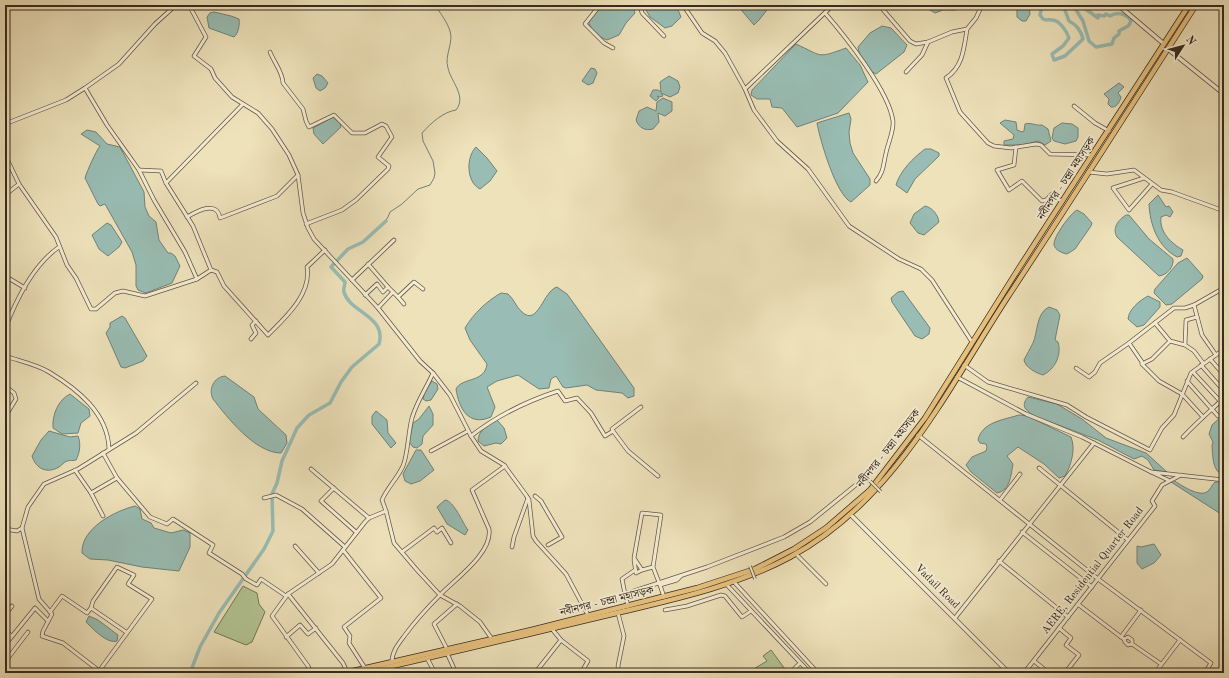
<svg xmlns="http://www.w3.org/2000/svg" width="1229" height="678" font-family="'Old Standard TT','Noto Serif Bengali',serif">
  <rect width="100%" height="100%" fill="#eee2bb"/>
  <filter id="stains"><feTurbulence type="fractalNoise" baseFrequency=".005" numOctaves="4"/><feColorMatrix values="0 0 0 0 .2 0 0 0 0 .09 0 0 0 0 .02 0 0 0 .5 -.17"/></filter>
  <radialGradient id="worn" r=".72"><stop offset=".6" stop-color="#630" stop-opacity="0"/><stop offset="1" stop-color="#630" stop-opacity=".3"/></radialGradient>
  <g fill="#b3c494" stroke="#757759">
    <path d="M243,586L257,593L259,604L265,612L252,642L246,645L214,632Z"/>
    <path d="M771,650L785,669L779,673H747L767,661L763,656Z"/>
  </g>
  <g fill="#99bdb4" stroke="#728278">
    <path d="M603,5H632L635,13L626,23L619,35L607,40C598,37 590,30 588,20Z"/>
    <path d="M643,5H676L681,17L672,26L665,28L650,17Z"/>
    <path d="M737,5H771L759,20L754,25Z"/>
    <path d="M922,5H961L956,10H943L935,13Z"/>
    <path d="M1017,5L1029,6L1030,14L1026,21H1022L1017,17Z"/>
    <path d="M214,12L231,16L239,19C240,25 238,34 234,37L209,28L207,17L210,13Z"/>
    <path d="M882,26L891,28L907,45L904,52L876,74C867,70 859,57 858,47L870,33Z"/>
    <path d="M796,44C823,56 816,59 846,48L860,65L868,82L838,113L797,127L782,108L772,107L770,99H757L751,95L752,90Z"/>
    <path d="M591,68L595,69L597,73L593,83L588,85L582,81Z"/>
    <path d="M317,74L322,76L328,83L325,88L320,91L316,88L313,78Z"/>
    <path d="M669,76L678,81L680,87L678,93L670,97L661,93L663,96L659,97L657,96L659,98L656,101L650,96L653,90H658L661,92L660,82Z"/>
    <path d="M1119,83L1124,87L1118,93L1121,97C1120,102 1116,108 1111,107L1108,104L1109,99L1104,94Z"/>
    <path d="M663,98L672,102V111L665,116L658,113L659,122L653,129C645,131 639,128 636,120L639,111L647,107L656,111L657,102Z"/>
    <path d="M849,113L851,119L849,132L850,143L853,153L870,179V185L851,202C836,195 820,140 817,123Z"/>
    <path d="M333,117L340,123L341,127L323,144L314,134L313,128Z"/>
    <path d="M1005,120L1016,122L1017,130L1022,132L1024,131L1025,124C1030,122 1036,126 1042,125L1048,129L1051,141L1045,145L1038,141L1023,145H1004V141L1013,139L1014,135L1000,123Z"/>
    <path d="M1062,123L1072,124L1078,128V137L1076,141L1065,144L1054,141L1052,138L1054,128Z"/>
    <path d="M87,130L96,132L107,144L120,147L144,192L145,207L149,216L156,222L159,240L168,253H171L175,256L180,266L172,283L146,293L138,290L136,286V265L132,252L105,204L100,206L98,204L85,178C87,171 96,151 100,146L81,134Z"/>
    <path d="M476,147L487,158L497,171L490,181L480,189C466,182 466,157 476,147Z"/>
    <path d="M925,149H931L939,153V156L915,179L907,193L896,185C900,171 913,158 925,149Z"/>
    <path d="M1158,195L1166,207L1169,206L1173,212L1170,217L1166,215L1161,217C1159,232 1171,243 1183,250L1181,256L1177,257C1158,247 1150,225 1149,204Z"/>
    <path d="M925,206C933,208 938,215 939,222L924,235L918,233L910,223L914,214Z"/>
    <path d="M1077,210L1084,214L1092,223L1091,226L1075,249L1067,254C1062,253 1055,250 1054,245C1053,237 1070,214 1077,210Z"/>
    <path d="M1126,215H1129L1149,239L1173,259C1174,267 1167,275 1159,276L1117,237C1112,228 1118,220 1126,215Z"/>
    <path d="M107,223L111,225L122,242L119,247L108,256L99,249L92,235Z"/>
    <path d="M1187,258L1203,276L1202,279L1172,304L1166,305L1154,293L1155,289L1178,263Z"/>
    <path d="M557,287L567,294L575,305L634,388V396L628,398L622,393L596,390L587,385L566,388L563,387L556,376L551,379L549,388L539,389L518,375L497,381L487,387L495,407L491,417C468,427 459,408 456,389C462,377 485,383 487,364L470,340L465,328C474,313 487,301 501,293L508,294C514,299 516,307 522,312C538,327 543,291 557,287Z"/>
    <path d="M903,291L930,328L929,334L922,339L915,336L892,302L891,298L898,292Z"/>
    <path d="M1148,296L1160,302V307L1144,325L1137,327L1128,319C1129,309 1139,301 1148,296Z"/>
    <path d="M1049,307L1057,310L1060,315L1055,340L1058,342C1062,355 1055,369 1043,375C1036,373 1025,367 1024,360C1027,354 1030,349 1033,343C1038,332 1036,313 1049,307Z"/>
    <path d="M122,316L125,318L147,356L143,361L125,368L121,367L106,333L110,327V323Z"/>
    <path d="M225,376L254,397L258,409L286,435L287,443L281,453C255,453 227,417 213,399C208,389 214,377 225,376Z"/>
    <path d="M432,381L437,384L438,389L431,400L426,401L423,399L425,391Z"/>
    <path d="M70,394L89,409L90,416L81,423L78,433L62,434L53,428C52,415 58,400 70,394Z"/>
    <path d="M1028,397L1057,404L1082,419L1106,438L1146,453L1167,472L1154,470L1148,460L1142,456L1134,459L1098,440L1035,416C1026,411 1020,406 1028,397Z"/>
    <path d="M429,406L433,414V425L423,436L422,444L417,448L413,447L409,442L413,423L419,419Z"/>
    <path d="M376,411L387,420L388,433L396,443L391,448L372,424V416Z"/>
    <path d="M1224,414V475C1212,472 1213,456 1212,446L1213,442L1209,434L1212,425Z"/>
    <path d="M1019,415L1027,416L1071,437C1076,450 1071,465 1065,476L1059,478L1044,464L1018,447L1007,456L1013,464C1011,475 1010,491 997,493L971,472L966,465L972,457L986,451L987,447L986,444L980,443L978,440C982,422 1003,420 1019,415Z"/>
    <path d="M497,420L504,428L507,438L501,444L496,443L484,446L478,441C478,431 488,424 497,420Z"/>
    <path d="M49,431L70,437L78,436C81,443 80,453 76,460C73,461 70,460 67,461C64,462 62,465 59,467C47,474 36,469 32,456L41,440Z"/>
    <path d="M416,450H421L434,470L420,481L411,484L405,481L403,474Z"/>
    <path d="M1173,480C1181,485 1198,497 1207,492C1210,490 1212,485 1215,482H1224V516L1171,482Z"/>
    <path d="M445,500C454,501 462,522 468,530L465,535L447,524L437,507Z"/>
    <path d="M135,506L140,509L142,519L151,523L154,528L171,533L183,530L190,533V547L179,571L142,567L108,560L90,559L82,553C81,528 115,511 135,506Z"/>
    <path d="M1154,544L1161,555L1154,563L1142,569L1137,563V546L1141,547Z"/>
    <path d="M89,616L98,620L118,635L117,641C107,644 93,629 86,622Z"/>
  </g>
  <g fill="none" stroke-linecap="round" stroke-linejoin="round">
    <path stroke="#728278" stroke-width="1" d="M381,227L388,217L390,212L402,204L418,189L430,185L434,178L435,173L433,161L423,141L422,133C431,123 443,112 456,110C467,96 451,82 448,68C444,56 454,42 450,31C447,22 441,13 434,5"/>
    <g stroke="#99bdb4" stroke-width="3.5">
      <path d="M1042,5L1040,15L1043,19C1047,21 1048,19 1052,20C1060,20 1067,32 1069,38L1063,46L1052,54L1054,60L1065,56L1083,39C1081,30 1077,25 1069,21L1063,5"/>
      <path d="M1073,5L1083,21L1089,41L1096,47L1112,44L1114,38L1119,34V31C1125,26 1129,29 1131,20C1125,14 1118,11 1110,16L1106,14L1104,16L1098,15V18L1080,5"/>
      <path d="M190,673L200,647L219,613L264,549L273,531L272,494L277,483L282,461L297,428L309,415L330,403L341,382L352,367L379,344C387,316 349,312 344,292C343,289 345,285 345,282L331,267L348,249L363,242L386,221"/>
    </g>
    <g stroke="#655845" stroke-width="4.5">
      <g id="minor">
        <path d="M189,5L206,37L194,56L211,69L215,78L232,97L258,113L272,129L289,155L298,175L303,213L308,228L314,239L378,308L420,361L433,373C426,389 417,401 412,418C408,433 408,454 403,466C397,479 387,488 382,500L386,511L369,518L365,522L332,564L288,594L272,616L308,666L311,673"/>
        <path d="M600,5L585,24L604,43L613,48"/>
        <path d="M640,5L642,13L664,36"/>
        <path d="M683,5L702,33L715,41L725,53L745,89L754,110L777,141L808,169L849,226L899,259L921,269L932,280L972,342"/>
        <path d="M879,5L910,41L916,44L928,42"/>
        <path d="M825,13C845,36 889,91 893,121C894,131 888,143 886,153C883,165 884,172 876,181"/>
        <path d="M967,29C964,48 963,67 946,78L960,112L988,143L994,146L1011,148L1036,144L1041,145L1050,154L1092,155"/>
        <path d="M270,52C274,62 283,73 283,83L303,109L306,121L309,127L334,115L352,133H365L382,124L386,126L392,137L378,157L389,166L388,169L356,200L342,210L306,224"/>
        <path d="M906,72L922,55L928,42L952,32L967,29L976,18L982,5"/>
        <path d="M85,88L107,125L139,170L154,200L185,252L197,279"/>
        <path d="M745,89L833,5"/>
        <path d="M1074,106L1095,123L1109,131"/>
        <path d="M5,124L66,100L85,88L119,64L155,24L176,5"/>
        <path d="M1016,147L1014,165L997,170L1009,190L1022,181L1042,201L1046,200L1052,194L1062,202"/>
        <path d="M5,155L19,184L56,237L67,265L76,278L91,309H96L115,293L123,291L145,296L197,279L211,270L217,272L224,286L268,335C285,318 312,294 307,267L325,250"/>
        <path d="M139,170L161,171L166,183L193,226L211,270"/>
        <path d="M1088,172L1107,174L1134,170L1161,190L1172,192L1224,211"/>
        <path d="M1144,178L1113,188L1129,210L1152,184"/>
        <path d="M166,183L243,104"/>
        <path d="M5,195L19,184"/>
        <path d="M187,217C197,211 217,200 220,218L277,196L298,175"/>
        <path d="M368,264L388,287"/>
        <path d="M5,276L25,288"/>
        <path d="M352,280L394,240"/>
        <path d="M365,295L377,284L383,292L388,287L393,292"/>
        <path d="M398,297L404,304"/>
        <path d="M1194,305L1202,335L1216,355"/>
        <path d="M378,308L393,292L398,297L414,282L423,289"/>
        <path d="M1155,323L1170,341L1185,345L1194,351L1203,363"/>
        <path d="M5,329C16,300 33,265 59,247"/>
        <path d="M251,339L256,333L252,325L256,321"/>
        <path d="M1129,343L1142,362V364L1159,381L1182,394L1203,417"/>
        <path d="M1185,345L1186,320L1197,317"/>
        <path d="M5,356C19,361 36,364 49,372C77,389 108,413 109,449"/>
        <path d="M1210,359L1224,375"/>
        <path d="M1142,364L1152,359L1170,341"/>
        <path d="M964,365L988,382L1067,405L1086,417L1150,450L1162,428L1174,415L1191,373L1220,352L1221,353L1224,351"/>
        <path d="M1201,365L1224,391"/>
        <path d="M1076,368L1089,377L1095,372L1100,363L1129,343L1174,308H1185L1194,305L1222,289L1224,291"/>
        <path d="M1193,372L1220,401"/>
        <path d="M433,373L450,395L471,436"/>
        <path d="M957,377L1026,414L1082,437L1151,472"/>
        <path d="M1187,381L1218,416"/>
        <path d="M5,386L14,393L16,399L5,417"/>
        <path d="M613,431L612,429L641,407"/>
        <path d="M918,435L1098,579L1211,663L1205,673"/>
        <path d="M1183,437C1196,423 1210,411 1224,398"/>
        <path d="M431,451L468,431"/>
        <path d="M103,453L117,478L150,517L167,524L173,519L213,545L209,553L242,574L246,579L257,585L261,579L286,596"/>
        <path d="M1039,468L1128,540"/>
        <path d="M311,469L369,518"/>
        <path d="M75,470L91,493L117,478"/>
        <path d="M1168,480L1151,472L1224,480"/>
        <path d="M334,488L321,501L356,532"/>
        <path d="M91,493L103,516"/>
        <path d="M535,496L541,501L562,537L548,545"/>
        <path d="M264,498L276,495L302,509L345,547"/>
        <path d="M1000,500L1020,474"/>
        <path d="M386,511L394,543L417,570L440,595L460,606L480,622L492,639"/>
        <path d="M22,528L39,599L52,614L43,631L42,636L63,643L102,673"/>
        <path d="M5,529L17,531L22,528L28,507L44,484L78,469L136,433L196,383"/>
        <path d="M1022,532L1092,587"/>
        <path d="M295,546L319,573"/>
        <path d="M512,547L514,537L528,498"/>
        <path d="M343,550L381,598L344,627L350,636L349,643L365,668"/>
        <path d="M402,552L434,528L437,532L442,528L451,543"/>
        <path d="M796,554L826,584"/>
        <path d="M634,560L636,573L642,570"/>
        <path d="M999,561L1068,617"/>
        <path d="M653,567L642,570L634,558L642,513L661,515L653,567L660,585"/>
        <path d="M734,582L818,673"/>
        <path d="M727,585L810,673"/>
        <path d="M288,594L343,663L347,672"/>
        <path d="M625,594L622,579L635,570"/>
        <path d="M664,597L660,585L677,580L681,576"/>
        <path d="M1079,605L1121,637"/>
        <path d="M628,606L625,594L707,567L784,537L810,522L857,484"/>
        <path d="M91,608L93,601L117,567L134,575L128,584L152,599L99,671"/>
        <path d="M665,610L687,606L721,595L725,596L742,617L751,611"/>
        <path d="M1141,610L1121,637L1124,639L1128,637L1132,640V644L1161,664"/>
        <path d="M50,612L62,596L87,613L91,608L126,632"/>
        <path d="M618,613L624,636L618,666L619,673"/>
        <path d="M5,615L12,606"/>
        <path d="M588,615L566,574L536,541L533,536L529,500L526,495L504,465L481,451L471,436C497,416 527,401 558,391L565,401L577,398L591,413L605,436L613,431L628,451L658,476"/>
        <path d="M955,618L1094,443"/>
        <path d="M1059,628L1071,638L1066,645L1079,655L1065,673"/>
        <path d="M5,631L12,636"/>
        <path d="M286,637L300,625L308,634L316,628"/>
        <path d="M1124,639L1125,642L1128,645L1132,644"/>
        <path d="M561,640L588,661L581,673"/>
        <path d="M5,645L35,608L48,621"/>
        <path d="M447,649L434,624L457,604"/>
        <path d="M447,653L456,673"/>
        <path d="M427,658L435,673"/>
        <path d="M1034,661L1049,673"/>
        <path d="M5,662L28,632"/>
        <path d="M392,662C392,651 399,643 405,635C416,620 429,606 442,593C457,578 493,552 489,529L472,490L505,466"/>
        <path d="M535,673L561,640L552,629"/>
        <path d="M790,673L800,663"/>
        <path d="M1024,673L1155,506L1152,501L1162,485L1181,475"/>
        <path d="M1155,673L1180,640"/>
      </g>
    </g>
    <g stroke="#655845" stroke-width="5">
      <g id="tertiary">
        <path d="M1118,5L1164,44"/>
        <path d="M1168,49L1224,94"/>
        <path d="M851,515L1009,673"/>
      </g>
    </g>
    <g stroke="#372a1e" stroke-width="6">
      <g id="trunk">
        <path d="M344,673L535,629L697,588L755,569L794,549L826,528L870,490L925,418L1019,268L1189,5"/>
        <path d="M362,673C447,654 532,633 617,613C676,599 736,586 790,557C893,502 946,392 1007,298C1071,201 1133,103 1196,5"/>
      </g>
    </g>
    <use href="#minor" stroke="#f4ecd3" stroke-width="3"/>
    <use href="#tertiary" stroke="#f4ecd3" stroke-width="3.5"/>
    <use href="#trunk" stroke="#e7c17e" stroke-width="4.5"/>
    <g stroke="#655845" stroke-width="3.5" stroke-linecap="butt">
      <g id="pedestrian-bridge">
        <path d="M869,480L881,492"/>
        <path d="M750,566L755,579"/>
      </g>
    </g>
    <use href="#pedestrian-bridge" stroke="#f4ecd3" stroke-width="2"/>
  </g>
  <g text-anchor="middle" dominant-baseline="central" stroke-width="3.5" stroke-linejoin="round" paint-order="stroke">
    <g font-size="11" fill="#372a1e" stroke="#f4ecd3">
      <text transform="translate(1067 179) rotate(-57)">নবীনগর - চন্দ্রা মহাসড়ক</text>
      <text transform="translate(889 449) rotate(-52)">নবীনগর - চন্দ্রা মহাসড়ক</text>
      <text transform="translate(1093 571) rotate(-52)">AERE, Residential Quarter Road</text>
      <text transform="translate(937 587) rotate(45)">Vadail Road</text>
      <text transform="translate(607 602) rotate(-14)">নবীনগর - চন্দ্রা মহাসড়ক</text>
    </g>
  </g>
  <rect width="1229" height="678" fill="none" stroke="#eee2bb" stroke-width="20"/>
  <rect x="6" y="6" width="1217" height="666" fill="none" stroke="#372a1e" stroke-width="2"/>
  <rect x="10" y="10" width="1209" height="658" fill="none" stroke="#372a1e"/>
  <g transform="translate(1183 46) rotate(54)" stroke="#f4ecd3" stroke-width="3" paint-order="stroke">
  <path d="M0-3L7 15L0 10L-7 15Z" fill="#372a1e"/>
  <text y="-6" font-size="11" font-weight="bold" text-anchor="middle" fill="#372a1e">N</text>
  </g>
  <rect width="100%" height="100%" filter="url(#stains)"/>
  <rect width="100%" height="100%" fill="url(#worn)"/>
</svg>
